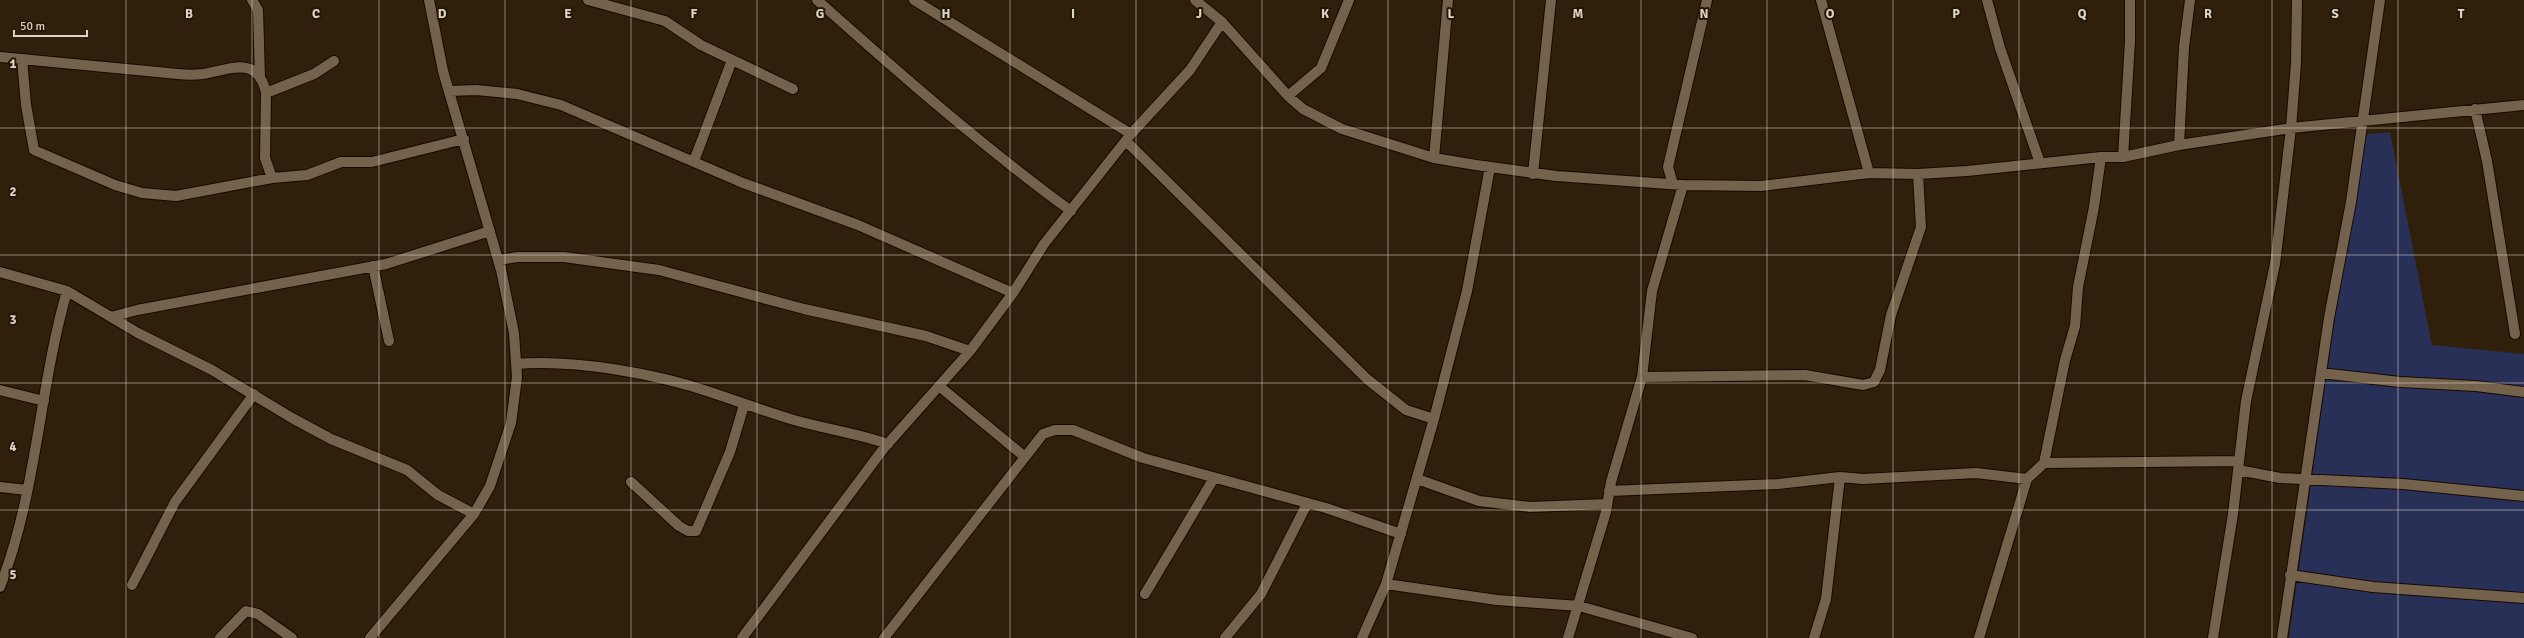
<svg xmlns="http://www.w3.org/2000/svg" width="2524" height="638" viewBox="0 0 2524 638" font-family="Signika,sans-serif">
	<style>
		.green { fill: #283058 }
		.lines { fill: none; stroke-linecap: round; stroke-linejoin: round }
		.minor-casing { stroke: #170900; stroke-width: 12 }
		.minor { stroke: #74624c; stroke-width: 10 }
		.grid { fill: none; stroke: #ded3c7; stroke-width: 1; stroke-opacity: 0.55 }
		.grid-label { font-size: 13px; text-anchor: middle; font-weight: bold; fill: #ded3c7; stroke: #261703; stroke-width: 4; stroke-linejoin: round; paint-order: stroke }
	</style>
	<rect width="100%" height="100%" fill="#30200b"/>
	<path class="green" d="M 2390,132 L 2432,345 L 2524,354 L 2524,638 L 2289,638 L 2361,135 Z"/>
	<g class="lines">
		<defs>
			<path id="minor" d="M 252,0 L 258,10 L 260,78
				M 588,0 L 665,21 L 701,45 L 793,89
				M 817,0 C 899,73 982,146 1071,211
				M 914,0 L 1131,134
				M 1195,0 L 1222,22 L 1288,96 L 1303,109 L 1342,129 L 1434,158 L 1476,165 L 1556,176 L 1683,185 L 1761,186 L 1869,173 L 1918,174 L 1967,171 L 2101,157 L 2123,157 L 2179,145 L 2291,128 L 2524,105
				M 1821,0 L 1869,173
				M 1987,0 L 2000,48 L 2040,163
				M 0,57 L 178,74 C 186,75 194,75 203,74 C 228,70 258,54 266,93 L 265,158 L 272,178
				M 22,59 L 26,105 L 34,150 L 115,185 L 142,193 L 176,196 L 272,178 L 307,175 L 341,162 L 372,162 L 464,139
				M 450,91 L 476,90 L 517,94 L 561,105 L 743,183 L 858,225 L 1013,293
				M 266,93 L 314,74 L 334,61
				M 1288,96 L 1321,68 L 1349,0
				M 2475,109 L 2487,161 L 2515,334
				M 1126,141 L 1367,379 L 1406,410 L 1434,419
				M 2179,145 L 2184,47 L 2190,0
				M 2123,157 L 2130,41 L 2130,0
				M 1434,158 L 1448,0
				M 694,161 L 732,60
				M 1533,174 L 1551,0
				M 1673,184 L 1668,167 L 1707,0
				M 498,260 L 518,257 L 564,257 L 659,270 L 804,309 L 926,336 L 970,351
				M 373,266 L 389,341
				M 0,272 L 67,291 L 138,333 L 212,370 L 292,418 L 331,439 L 407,470 L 438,495 L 474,514
				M 111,317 L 137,310 L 386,264 L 490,231
				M 516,364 C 575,359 658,374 713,393 C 740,402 767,412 794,420 C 825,429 857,433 888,444
				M 2321,373 L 2400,382 L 2476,386 L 2524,392
				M 1642,377 L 1805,375 L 1863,385 L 1874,382 L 1880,370 L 1891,315 L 1921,227 L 1918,174
				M 939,386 L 1025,457
				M 0,390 L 44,401
				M 2044,463 L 2239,461
				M 2238,470 L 2280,478 L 2403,484 L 2524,496
				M 1417,479 L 1479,501 L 1530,507 L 1607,504
				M 631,482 L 679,526 L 688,531 L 696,531 L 730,452 L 744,405
				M 0,487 L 27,490
				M 1609,491 L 1778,484 L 1840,477 L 1863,479 L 1976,473 L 2027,479
				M 154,543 L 132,585 L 175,502 L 254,394
				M 2290,575 L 2373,587 L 2524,598
				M 1386,584 L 1497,600 L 1579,606 L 1692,638
				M 0,587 C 37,493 39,388 67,291
				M 1145,594 L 1214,478
				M 220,638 L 246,611 L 258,614 L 292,638
				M 370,638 L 474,514 L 490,486 L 511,423 L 517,377 L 514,333 L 501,270 L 443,71 L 429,0
				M 742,638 L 884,448 L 970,351 L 1013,293 L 1044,244 L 1131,134 L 1190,70 L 1222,22
				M 884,638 L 1043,434 L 1055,430 L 1073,430 L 1143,458 L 1326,508 L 1401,534
				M 1225,638 L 1261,594 L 1307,504
				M 1362,638 L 1386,584 L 1434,419 L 1467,291 L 1490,167
				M 1568,638 L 1606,512 L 1611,482 L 1642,377 L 1652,291 L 1683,185
				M 1814,638 L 1826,599 L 1840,477
				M 1979,638 L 2027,479 L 2044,463 L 2065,360 L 2075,326 L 2078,287 L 2094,207 L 2101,157
				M 2213,638 L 2233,514 L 2246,401 L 2275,264 L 2291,128 L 2296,63 L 2297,0
				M 2282,638 L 2329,318 L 2351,202 L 2380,0"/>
		</defs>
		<use href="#minor" class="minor-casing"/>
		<use href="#minor" class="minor"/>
	</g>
	<path class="grid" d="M 126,0 L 126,638M 252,0 L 252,638M 379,0 L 379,638M 505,0 L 505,638M 631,0 L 631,638M 757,0 L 757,638M 883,0 L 883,638M 1010,0 L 1010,638M 1136,0 L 1136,638M 1262,0 L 1262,638M 1388,0 L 1388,638M 1514,0 L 1514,638M 1641,0 L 1641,638M 1767,0 L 1767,638M 1893,0 L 1893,638M 2019,0 L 2019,638M 2145,0 L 2145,638M 2272,0 L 2272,638M 2398,0 L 2398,638M 0,128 L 2524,128M 0,255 L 2524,255M 0,383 L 2524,383M 0,510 L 2524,510"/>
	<g class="grid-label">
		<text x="189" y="18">B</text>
		<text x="316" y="18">C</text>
		<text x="442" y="18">D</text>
		<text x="568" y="18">E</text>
		<text x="694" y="18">F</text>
		<text x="820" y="18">G</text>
		<text x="946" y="18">H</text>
		<text x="1073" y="18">I</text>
		<text x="1199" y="18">J</text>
		<text x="1325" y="18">K</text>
		<text x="1451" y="18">L</text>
		<text x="1578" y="18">M</text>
		<text x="1704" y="18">N</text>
		<text x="1830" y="18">O</text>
		<text x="1956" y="18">P</text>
		<text x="2082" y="18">Q</text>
		<text x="2208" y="18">R</text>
		<text x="2335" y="18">S</text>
		<text x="2461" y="18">T</text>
		<text x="13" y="68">1</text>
		<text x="13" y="196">2</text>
		<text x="13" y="324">3</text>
		<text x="13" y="451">4</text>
		<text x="13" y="579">5</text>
	</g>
	<path d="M14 30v6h73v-6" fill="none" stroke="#ded3c7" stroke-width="2"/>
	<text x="20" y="30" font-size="12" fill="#ded3c7" stroke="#261703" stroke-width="3" paint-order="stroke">50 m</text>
</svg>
